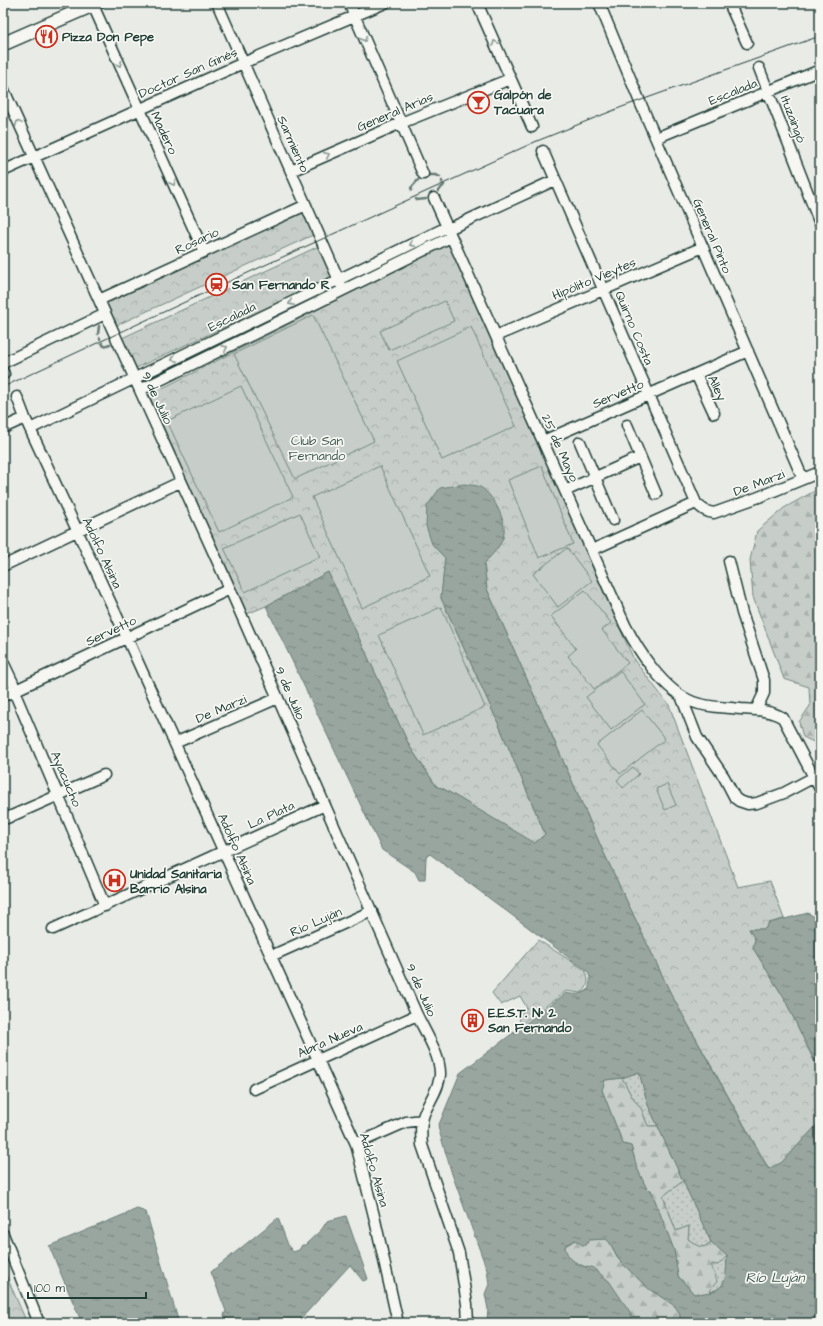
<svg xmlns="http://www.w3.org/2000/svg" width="823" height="1326" viewBox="0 0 823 1326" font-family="'Architects Daughter',sans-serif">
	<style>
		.grass { fill: url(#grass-dots); stroke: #73867e }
		.forest { fill: url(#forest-firs); stroke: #73867e }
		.park { fill: url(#park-crowns); stroke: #73867e }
		.pitch { fill: #c7cec9; stroke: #73867e }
		.water { fill: url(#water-ripples); stroke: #687c75; fill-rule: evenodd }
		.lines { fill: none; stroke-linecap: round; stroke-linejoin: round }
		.stream { stroke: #687c75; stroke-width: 2.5 }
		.minor-casing { stroke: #1f3d34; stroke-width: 13 }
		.major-casing { stroke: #1f3d34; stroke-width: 16 }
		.minor { stroke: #f6f6f2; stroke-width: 10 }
		.major { stroke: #f6f6f2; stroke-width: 13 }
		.tram { stroke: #1f3d34; stroke-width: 1 }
		.oneway { stroke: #8a9a93 }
		.labels { text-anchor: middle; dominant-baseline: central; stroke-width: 3.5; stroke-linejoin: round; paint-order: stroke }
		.poi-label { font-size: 13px; font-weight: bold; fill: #1f3d34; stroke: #f6f6f2; text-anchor: start }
		.street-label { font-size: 13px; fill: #1f3d34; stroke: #f6f6f2 }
		.park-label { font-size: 13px; fill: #415a52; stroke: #f6f6f2 }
		.water-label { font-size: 14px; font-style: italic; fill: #445c54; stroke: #f6f6f2 }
	</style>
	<defs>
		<pattern id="grass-dots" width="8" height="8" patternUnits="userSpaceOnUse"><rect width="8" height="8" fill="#c7cec9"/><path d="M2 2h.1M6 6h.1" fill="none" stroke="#aab2ad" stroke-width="1.8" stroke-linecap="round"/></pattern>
		<pattern id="forest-firs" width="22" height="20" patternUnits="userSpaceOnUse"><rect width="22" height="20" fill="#c7cec9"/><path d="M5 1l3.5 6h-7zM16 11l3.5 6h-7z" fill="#aab2ad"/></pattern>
		<pattern id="park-crowns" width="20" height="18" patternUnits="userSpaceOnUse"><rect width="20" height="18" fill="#c7cec9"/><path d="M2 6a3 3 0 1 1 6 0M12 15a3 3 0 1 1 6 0" fill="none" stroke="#aab2ad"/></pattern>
		<pattern id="water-ripples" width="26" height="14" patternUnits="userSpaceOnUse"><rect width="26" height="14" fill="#99a6a0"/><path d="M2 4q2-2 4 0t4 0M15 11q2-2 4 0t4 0" fill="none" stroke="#7c8883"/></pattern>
	</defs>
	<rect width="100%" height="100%" fill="#e9ebe7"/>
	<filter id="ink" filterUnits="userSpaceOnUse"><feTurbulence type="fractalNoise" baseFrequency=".025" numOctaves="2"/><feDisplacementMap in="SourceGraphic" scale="8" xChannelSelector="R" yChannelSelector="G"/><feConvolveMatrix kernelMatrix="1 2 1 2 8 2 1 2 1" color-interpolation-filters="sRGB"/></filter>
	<g filter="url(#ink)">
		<path class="grass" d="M 639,1072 L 648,1105 L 658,1126 L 648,1126 L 645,1119 L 642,1110 L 631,1095 L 622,1078 Z
			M 683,1181 L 711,1242 L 704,1247 L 698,1246 L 688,1239 L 689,1226 L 676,1231 L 663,1196 Z
			M 727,1256 C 726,1275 730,1285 709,1293 L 716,1276 L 711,1267 L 712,1264 L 718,1265 Z"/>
		<path class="forest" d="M 820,488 L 820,745 L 803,737 L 799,722 L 810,706 L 809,687 L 784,679 L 753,597 L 750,560 L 757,531 L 784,508 Z
			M 622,1078 L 631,1095 L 642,1110 L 645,1119 L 648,1126 L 658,1126 L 683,1181 L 663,1196 L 676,1231 L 689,1226 L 688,1239 L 698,1246 L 704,1247 L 711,1242 L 727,1256 L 718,1265 L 712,1264 C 711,1270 716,1276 717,1282 L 712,1287 L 709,1293 L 694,1294 L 678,1276 L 674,1250 L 651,1190 L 647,1190 L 637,1168 L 631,1146 L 623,1144 L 602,1090 L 605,1080 Z
			M 606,1239 L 610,1243 L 619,1260 L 628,1269 L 649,1289 L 675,1306 L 680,1314 L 680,1323 L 633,1323 L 630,1312 L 588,1268 L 573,1261 L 565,1252 L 565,1246 L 575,1240 Z"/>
		<path class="park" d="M 303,210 L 315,234 L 117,325 L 106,302 Z
			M 449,243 L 634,660 L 669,705 L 738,887 L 770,881 L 783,916 L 784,919 L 769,923 L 765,929 L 749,929 L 755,939 L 753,948 L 784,998 L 820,1073 L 820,1122 L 781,1163 L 769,1169 L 671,994 L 603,851 L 487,589 L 484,564 L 501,543 L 432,544 L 445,558 L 441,598 L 499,725 L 545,834 L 535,844 L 442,788 L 437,787 L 410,747 L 328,572 L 266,606 L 247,614 L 149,395 Z
			M 319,246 L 333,277 L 136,368 L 122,338 Z
			M 538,940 L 585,970 C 589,979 590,987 581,993 L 566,991 L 520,1025 L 519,1014 L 527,1008 L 520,996 L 501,1005 L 492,993 Z
			M 3,1268 L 27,1323 L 3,1323 Z"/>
		<path class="pitch" d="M 445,301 L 454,321 L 389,350 L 380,331 Z
			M 313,315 L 374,441 L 295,479 L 234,354 Z
			M 471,327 L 516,426 L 442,460 L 397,361 Z
			M 241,386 L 293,497 L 219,532 L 167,421 Z
			M 380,466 L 430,576 L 362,608 L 312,497 Z
			M 542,466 L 573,544 L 539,558 L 508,480 Z
			M 300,513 L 320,557 L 245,592 L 224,548 Z
			M 567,548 L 592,581 L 558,607 L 533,574 Z
			M 585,590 L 611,623 L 602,630 L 628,663 L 594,689 L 568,656 L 576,649 L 551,616 Z
			M 441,607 L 485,707 L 423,735 L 379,635 Z
			M 620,671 L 645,704 L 611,730 L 586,697 Z
			M 642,710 L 665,739 L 620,774 L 597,745 Z
			M 633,767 L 639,774 L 623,788 L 617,780 Z
			M 667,784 L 676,805 L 665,810 L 656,789 Z"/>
		<path class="water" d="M 464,484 C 469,485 476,485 480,487 C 492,493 506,519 504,533 C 503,545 491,555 484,564 L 487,589 L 603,851 L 671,994 L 768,1169 L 781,1163 L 820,1122 L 820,1323 L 680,1323 L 680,1314 L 675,1306 L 649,1289 L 628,1269 L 619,1260 L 610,1243 L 606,1239 L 589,1240 L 586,1245 L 582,1245 L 575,1240 L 565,1246 C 565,1257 581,1270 592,1267 L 609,1281 L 630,1312 L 633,1323 L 490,1323 L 487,1320 L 488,1309 L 485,1294 L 489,1284 L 487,1270 L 452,1174 L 438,1127 L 460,1073 L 566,993 C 575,995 580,995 588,990 C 593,976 589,970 576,963 L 430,854 L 426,857 L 425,880 L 419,880 L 415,872 L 382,850 L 266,606 L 328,572 L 410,747 L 437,787 L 442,788 L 535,843 L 545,834 L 499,725 L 441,598 L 445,558 L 432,544 L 426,526 L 427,506 L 440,488 ZM 639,1072 L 648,1105 L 711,1242 L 727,1256 C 726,1286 725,1292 694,1294 L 678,1276 L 674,1250 L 651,1190 L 647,1189 L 637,1168 L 631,1146 L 623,1144 L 602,1090 L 605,1080 L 622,1078 Z
			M 808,913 L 818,919 L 820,919 L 820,1073 L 784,998 L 753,948 L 755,939 L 749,929 L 765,929 L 769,923 Z
			M 137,1209 L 146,1212 L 179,1323 L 82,1323 L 49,1246 Z
			M 346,1216 L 368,1279 L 363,1281 L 350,1265 L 297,1323 L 227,1323 L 224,1315 L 226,1311 L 211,1272 L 278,1218 L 288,1245 L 293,1252 L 299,1250 L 302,1245 L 305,1245 L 322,1229 L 327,1221 Z"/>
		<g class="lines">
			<path class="stream" d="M 429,175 L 435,175 L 440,177
				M 442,181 L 442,182
				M 412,190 L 411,188 L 418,180
				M 438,191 L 444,185
				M 416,199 L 417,200 L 426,199
				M 98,334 L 99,326
				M 100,338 L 100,339
				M 102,343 L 104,346 L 110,344"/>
			<defs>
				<path id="minor" d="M 92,3 L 204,252
					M 217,3 L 341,285
					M 349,3 L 423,174
					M 477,3 L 532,127
					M 599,3 L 640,102 L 803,479
					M 729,3 L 747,43
					M 759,68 L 820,224
					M 3,88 L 230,589 L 417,1015 C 425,1032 441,1056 440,1075 C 439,1089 429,1101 424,1114 C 420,1124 421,1135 422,1145 L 459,1253 L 467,1304 L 468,1323
					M 656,138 L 820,70
					M 543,151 L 696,503 C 702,509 706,512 714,513 L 759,497 L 820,472
					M 3,171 L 243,63 L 385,3
					M 291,171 L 401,123 L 510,79
					M 434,198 L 625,625 C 639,652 664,691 693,702 C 708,708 726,707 741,709 C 755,710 771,710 783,718 L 820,789
					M 99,300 L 306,205
					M 496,336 L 703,247
					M 3,363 L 105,314
					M 3,372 L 4,374
					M 696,374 L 714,413
					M 140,390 L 451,237
					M 17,397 L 25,418 L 127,638 L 356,1144 L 375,1220 L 398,1323
					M 627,425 L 656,494
					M 3,428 L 25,418
					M 30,429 L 447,227 L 453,227 L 555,180
					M 543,441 L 748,351
					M 580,442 L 613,520
					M 565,491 L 640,457
					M 592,550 L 696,503
					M 729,561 L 742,613 L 764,680 L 764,693 L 756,710
					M 3,566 L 180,482
					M 3,662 L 13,683 L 16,696 L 105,906
					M 3,696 L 230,589
					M 681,696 L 697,737 L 724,777 L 735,798 L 739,801 L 748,804 L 757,803 L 784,793 L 820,774
					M 175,743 L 278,698
					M 7,818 L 104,775
					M 53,929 L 325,805
					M 271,956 L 372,911
					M 254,1089 L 417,1015
					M 356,1144 L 406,1122 L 422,1120
					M 3,1234 L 39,1323"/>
				<path id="major" d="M 3,44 L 97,3"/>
			</defs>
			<use href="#minor" class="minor-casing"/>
			<use href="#major" class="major-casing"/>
			<use href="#minor" class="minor"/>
			<use href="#major" class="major"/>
			<path class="tram" d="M 3,387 L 217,287 L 537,141 L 622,107 L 820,36"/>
		</g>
		<defs><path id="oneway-chevron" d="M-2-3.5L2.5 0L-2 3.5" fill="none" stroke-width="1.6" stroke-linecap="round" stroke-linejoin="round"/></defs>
		<g class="oneway">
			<use href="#oneway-chevron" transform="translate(364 39) rotate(67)"/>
			<use href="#oneway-chevron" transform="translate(495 43) rotate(-114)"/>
			<use href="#oneway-chevron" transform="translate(119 64) rotate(66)"/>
			<use href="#oneway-chevron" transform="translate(18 123) rotate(-114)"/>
			<use href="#oneway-chevron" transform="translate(327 155) rotate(-24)"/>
			<use href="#oneway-chevron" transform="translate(173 183) rotate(65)"/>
			<use href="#oneway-chevron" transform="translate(412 244) rotate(154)"/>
			<use href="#oneway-chevron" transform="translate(291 303) rotate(154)"/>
			<use href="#oneway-chevron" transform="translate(225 348) rotate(-26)"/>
			<use href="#oneway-chevron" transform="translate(174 359) rotate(155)"/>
		</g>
	</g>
	<defs>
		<symbol id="restaurant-ring" viewBox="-11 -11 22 22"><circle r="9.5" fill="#f6f6f2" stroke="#c8321e" stroke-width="1.5"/><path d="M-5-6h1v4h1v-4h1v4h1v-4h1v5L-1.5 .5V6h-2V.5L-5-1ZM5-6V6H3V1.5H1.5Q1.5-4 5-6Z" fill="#c8321e"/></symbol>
		<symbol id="bar-ring" viewBox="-11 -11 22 22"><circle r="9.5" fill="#f6f6f2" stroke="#c8321e" stroke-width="1.5"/><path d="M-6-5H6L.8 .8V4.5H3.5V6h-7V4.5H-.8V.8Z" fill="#c8321e"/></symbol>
		<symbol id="station-ring" viewBox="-11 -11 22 22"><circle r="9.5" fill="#f6f6f2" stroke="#c8321e" stroke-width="1.5"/><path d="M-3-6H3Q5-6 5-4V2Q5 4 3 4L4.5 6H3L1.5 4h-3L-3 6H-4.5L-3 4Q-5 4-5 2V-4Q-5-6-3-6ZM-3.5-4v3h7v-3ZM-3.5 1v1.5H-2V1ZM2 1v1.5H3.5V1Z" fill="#c8321e"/></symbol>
		<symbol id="hospital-ring" viewBox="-11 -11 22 22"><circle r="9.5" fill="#f6f6f2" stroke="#c8321e" stroke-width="1.5"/><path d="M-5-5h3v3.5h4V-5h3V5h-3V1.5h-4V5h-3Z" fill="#c8321e"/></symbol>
		<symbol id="building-ring" viewBox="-11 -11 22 22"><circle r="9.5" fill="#f6f6f2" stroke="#c8321e" stroke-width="1.5"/><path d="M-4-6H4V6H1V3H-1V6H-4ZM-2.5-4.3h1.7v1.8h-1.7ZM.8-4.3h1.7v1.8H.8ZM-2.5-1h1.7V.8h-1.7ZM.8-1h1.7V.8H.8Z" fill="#c8321e"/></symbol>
	</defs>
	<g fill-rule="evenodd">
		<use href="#restaurant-ring" x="34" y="24" width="25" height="25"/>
		<use href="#bar-ring" x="466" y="90" width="25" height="25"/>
		<use href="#station-ring" x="204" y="272" width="25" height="25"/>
		<use href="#hospital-ring" x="102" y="868" width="25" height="25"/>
		<use href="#building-ring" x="460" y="1008" width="25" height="25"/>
	</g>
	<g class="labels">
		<g class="poi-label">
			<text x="62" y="37">Pizza Don Pepe</text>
			<text x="494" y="95">Galpón de<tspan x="494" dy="15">Tacuara</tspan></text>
			<text x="232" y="285">San Fernando R</text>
			<text x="130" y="874">Unidad Sanitaria<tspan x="130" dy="15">Barrio Alsina</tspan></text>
			<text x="488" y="1013">E.E.S.T. N° 2<tspan x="488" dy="15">San Fernando</tspan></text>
		</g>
		<g class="street-label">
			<text transform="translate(188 73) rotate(-24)">Doctor San Ginés</text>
			<text transform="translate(733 92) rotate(-22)">Escalada</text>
			<text transform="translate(395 112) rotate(-23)">General Arias</text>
			<text transform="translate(793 119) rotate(69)">Ituzaingó</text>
			<text transform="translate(164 133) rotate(65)">Madero</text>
			<text transform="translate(293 144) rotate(66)">Sarmiento</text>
			<text transform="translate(712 236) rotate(67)">General Pinto</text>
			<text transform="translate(197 241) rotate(-25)">Rosario</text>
			<text transform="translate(594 279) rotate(-23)">Hipólito Vieytes</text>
			<text transform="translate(232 317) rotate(-26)">Escalada</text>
			<text transform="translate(634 328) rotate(67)">Quirno Costa</text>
			<text transform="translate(717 388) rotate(65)">Alley</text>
			<text transform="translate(618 394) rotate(-23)">Servetto</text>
			<text transform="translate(157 398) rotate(65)">9 de Julio</text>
			<text transform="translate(560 448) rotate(66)">25 de Mayo</text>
			<text transform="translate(759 483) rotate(-21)">De Marzi</text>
			<text transform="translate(102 553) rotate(65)">Adolfo Alsina</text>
			<text transform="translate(111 631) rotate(-25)">Servetto</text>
			<text transform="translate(290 693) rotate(66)">9 de Julio</text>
			<text transform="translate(221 709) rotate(-23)">De Marzi</text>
			<text transform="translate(66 779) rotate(67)">Ayacucho</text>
			<text transform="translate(271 815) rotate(-25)">La Plata</text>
			<text transform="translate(237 849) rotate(66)">Adolfo Alsina</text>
			<text transform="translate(316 922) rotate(-24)">Río Luján</text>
			<text transform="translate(421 990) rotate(66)">9 de Julio</text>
			<text transform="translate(330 1040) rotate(-24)">Abra Nueva</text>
			<text transform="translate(374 1170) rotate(74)">Adolfo Alsina</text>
		</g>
		<g class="park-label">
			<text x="317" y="441">Club San<tspan x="317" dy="15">Fernando</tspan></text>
		</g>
		<g class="water-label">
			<text x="775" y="1278">Río Luján</text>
		</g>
	</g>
	<rect width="823" height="1326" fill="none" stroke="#f6f6f2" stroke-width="16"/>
	<rect x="8" y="8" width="807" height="1310" fill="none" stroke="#1f3d34" stroke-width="1.5" filter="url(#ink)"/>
	<path d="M28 1292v6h118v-6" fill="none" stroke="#1f3d34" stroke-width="2"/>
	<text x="34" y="1292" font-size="12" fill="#1f3d34" stroke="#f6f6f2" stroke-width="3" paint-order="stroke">100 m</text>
</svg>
